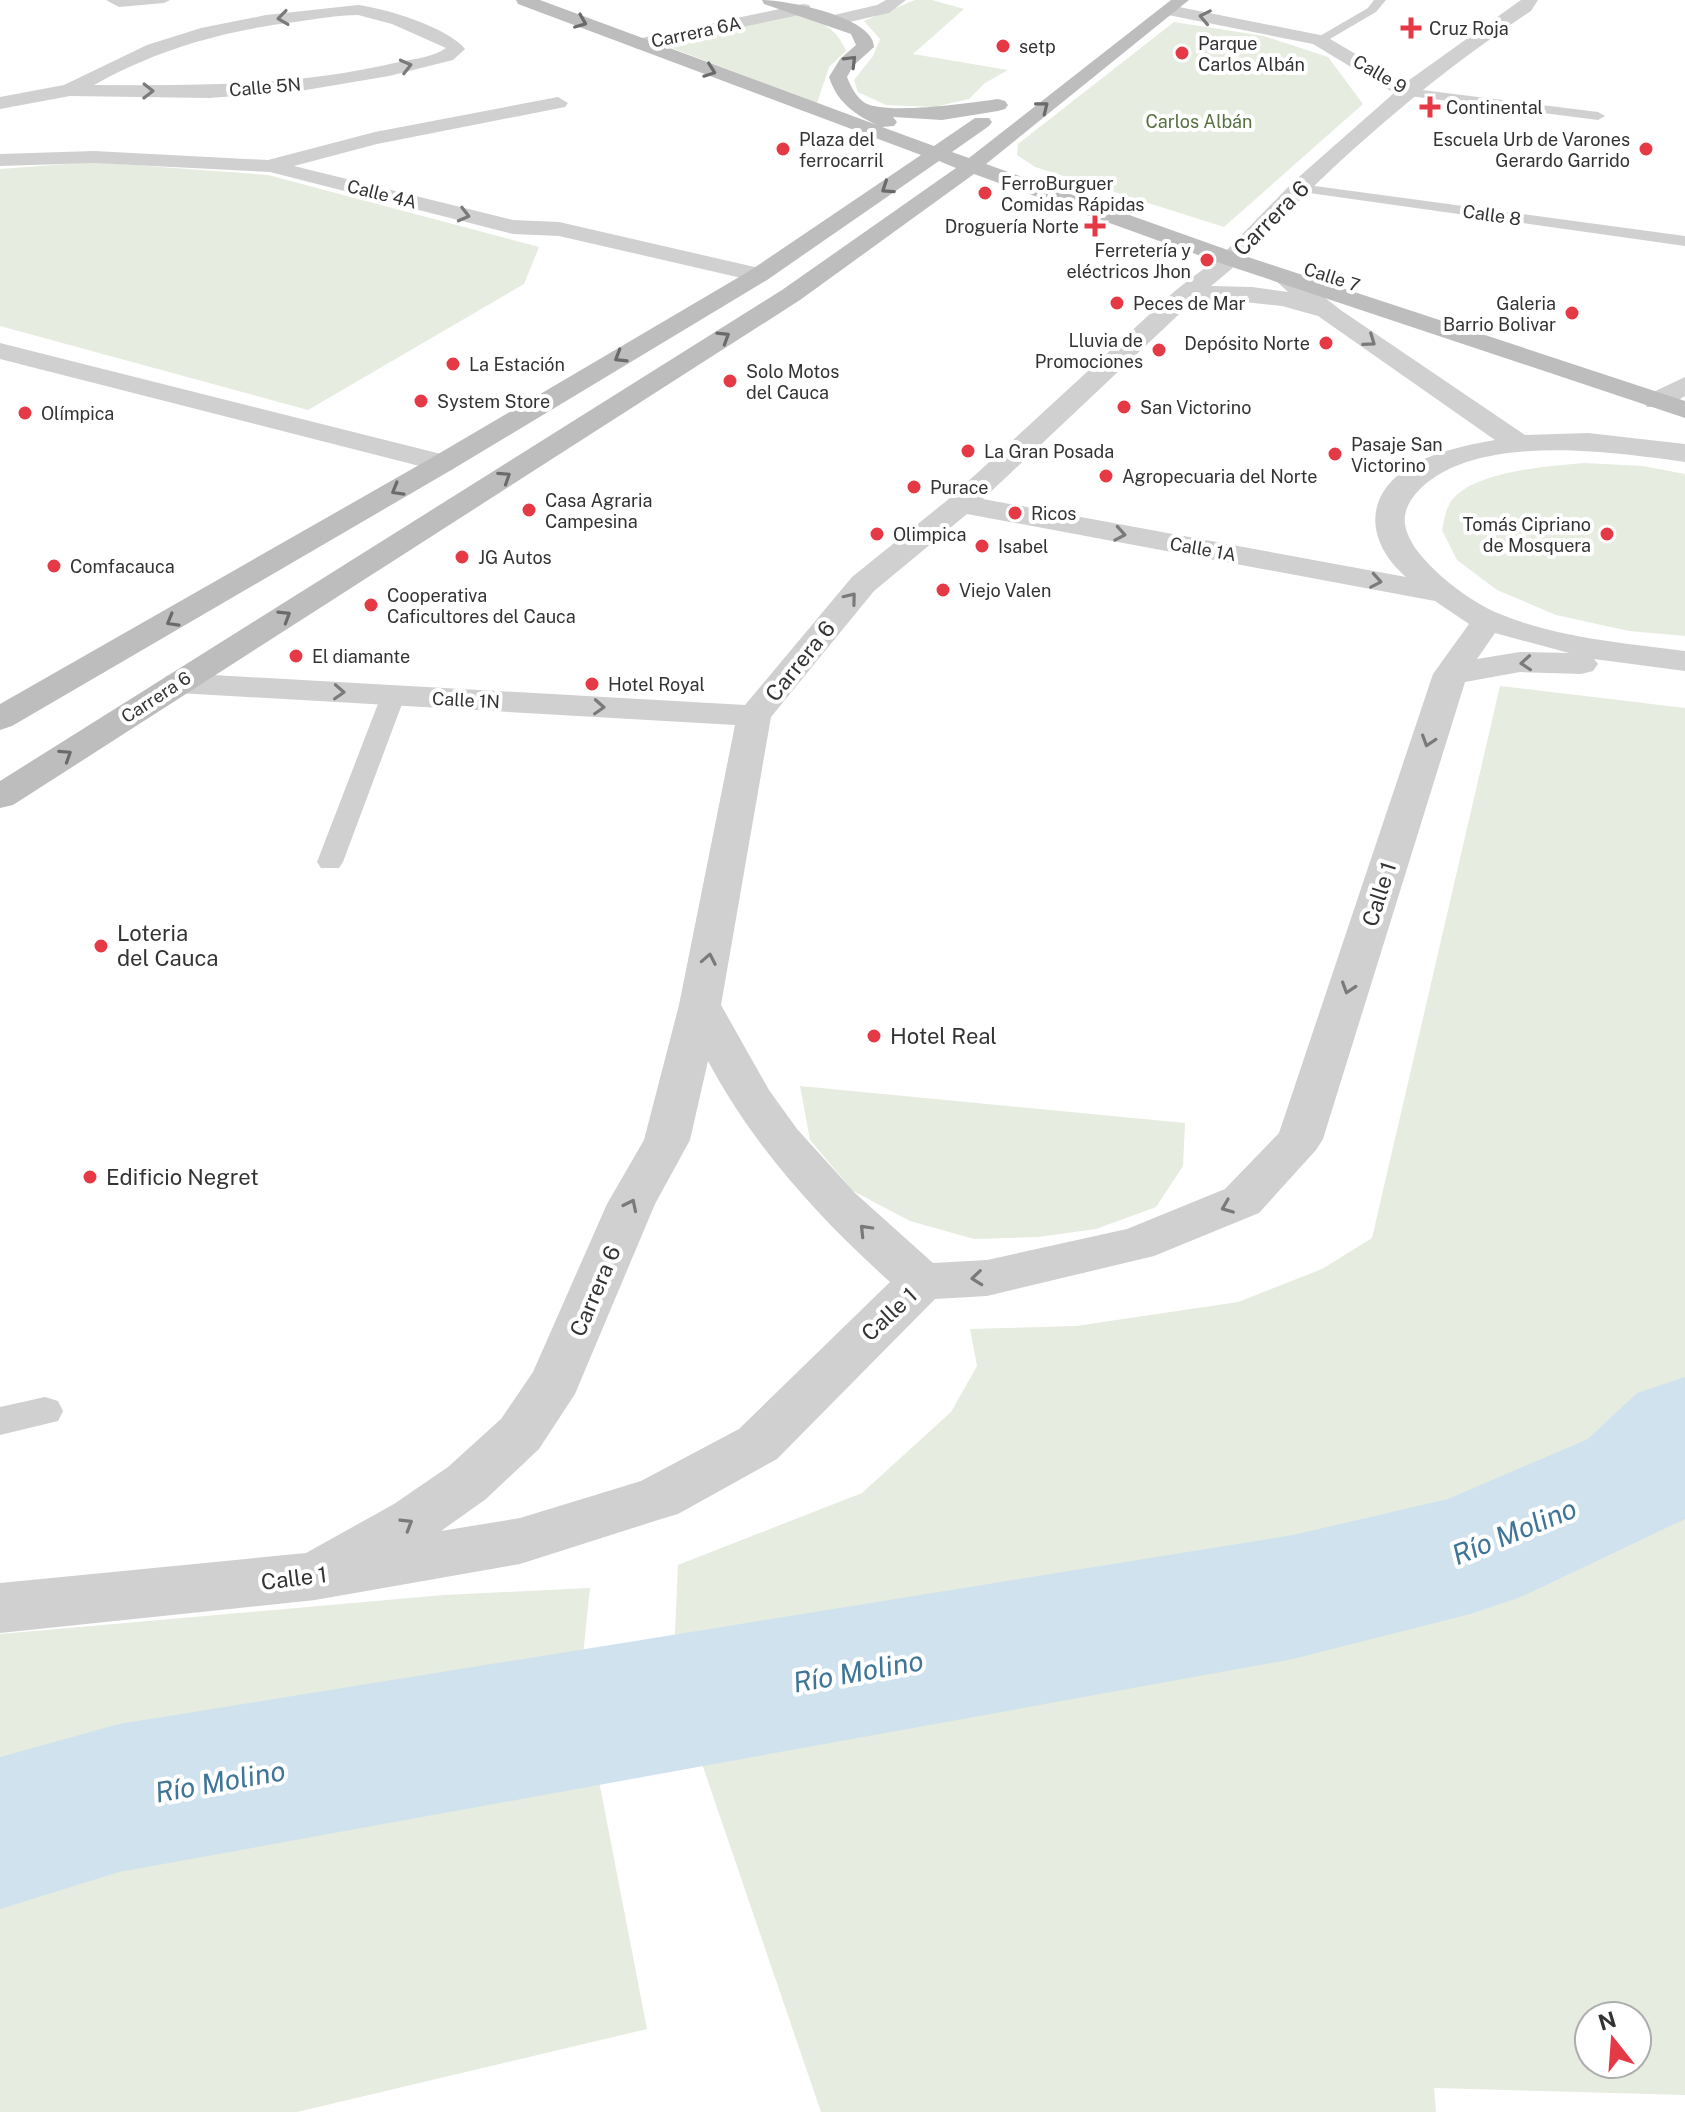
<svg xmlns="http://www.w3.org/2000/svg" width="1685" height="2112" viewBox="0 0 1685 2112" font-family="'Public Sans',sans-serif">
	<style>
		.green { fill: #e6ecdf; fill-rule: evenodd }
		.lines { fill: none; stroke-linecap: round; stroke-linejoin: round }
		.river { fill: #cfe2ee; fill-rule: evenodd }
		.lane { fill: #d0d0d0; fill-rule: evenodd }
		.street { fill: #d0d0d0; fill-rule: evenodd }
		.secondary { fill: #bdbdbd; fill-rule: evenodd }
		.oneway { stroke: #7a7a7a }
		.oneway2 { stroke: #6a6a6a }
		.poi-dot { fill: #e63946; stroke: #fff; stroke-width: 3 }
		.labels { text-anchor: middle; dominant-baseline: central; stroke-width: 8; stroke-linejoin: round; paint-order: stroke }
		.far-poi-label { font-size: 18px; fill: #333; stroke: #fff; text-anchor: start }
		.far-street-label { font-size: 18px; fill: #333; stroke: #fff }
		.far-park-label { font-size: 18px; fill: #56703f; stroke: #fff }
		.street-label { font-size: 22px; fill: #333; stroke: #fff }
		.poi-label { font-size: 22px; fill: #333; stroke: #fff; text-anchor: start }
		.near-water-label { font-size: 28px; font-style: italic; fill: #3f7597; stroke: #fff }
	</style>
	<rect width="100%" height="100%" fill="#fff"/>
	<path class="green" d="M 915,0 L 932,0 L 964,9 L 913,54 L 1008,70 L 985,83 L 969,99 L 934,107 L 886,105 L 858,92 L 854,80 L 873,56 L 880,39 L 864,21 Z
		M 800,13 C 822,22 837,29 846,51 L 829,67 L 817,103 L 664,45 Z
		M 1174,22 L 1264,36 L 1328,57 L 1363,104 L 1224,227 L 1035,167 L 1017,155 L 1018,144 Z
		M 93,162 L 268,175 L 539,247 L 524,284 L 308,410 L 0,326 L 0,169 Z
		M 1584,463 L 1643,466 L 1685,474 L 1685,636 L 1629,631 L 1556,615 L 1497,590 L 1457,560 L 1442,530 C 1444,522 1445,512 1449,505 C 1466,471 1551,466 1584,463 Z
		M 1500,686 L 1685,708 L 1685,2095 L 1434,2088 L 1436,2112 L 821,2112 L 673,1679 L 678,1565 L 862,1493 L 951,1412 L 977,1366 L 970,1329 L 1076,1326 L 1238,1302 L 1322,1269 L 1372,1238 ZM 1589,2016 L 1637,2016 L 1637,2064 L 1589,2064 Z
		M 800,1086 L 1185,1123 L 1183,1166 L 1156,1207 L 1096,1229 L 1038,1237 L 974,1239 L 910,1221 L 853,1191 L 810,1140 Z
		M 590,1588 L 580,1683 L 647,2029 L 297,2112 L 0,2112 L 0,1634 L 444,1595 Z"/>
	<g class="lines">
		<path class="river" d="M 1685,1377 L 1685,1519 L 1521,1597 L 1470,1614 L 1293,1659 L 119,1872 L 0,1909 L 0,1757 L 119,1724 L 1293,1535 L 1448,1499 L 1588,1439 L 1637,1393 Z"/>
		<path class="lane" d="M 106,0 L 170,0 L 164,3 L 119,7 Z
			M 1374,0 L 1386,0 L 1376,12 L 1323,43 L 1313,40 L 1368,8 Z
			M 1406,88 L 1598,112 L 1605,116 L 1598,120 L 1401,95 L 1399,92 Z
			M 1300,184 L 1685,236 L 1685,246 L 1295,191 L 1295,185 Z
			M 393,689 L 401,691 L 405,696 L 343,862 L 339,868 L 321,868 L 317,862 L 381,696 L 385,691 Z
			M 45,1397 L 58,1401 L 63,1411 L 58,1421 L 0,1435 L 0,1407 Z"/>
		<path class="street" d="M 886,0 L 906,0 L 889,13 L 836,25 L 827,20 L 830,16 L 877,5 Z
			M 1521,0 L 1538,0 L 1531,11 C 1450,65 1378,124 1308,192 C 1275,224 1247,258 1211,286 L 1252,287 L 1288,292 L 1273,278 L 1277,273 L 1293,273 L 1342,311 L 1525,435 L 1588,433 L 1685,444 L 1685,462 C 1612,452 1478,432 1420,489 C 1406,503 1400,519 1409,537 C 1421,565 1471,603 1500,614 C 1558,638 1624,643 1685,651 L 1685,671 L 1594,659 L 1598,664 L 1593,671 L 1581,674 L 1520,672 L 1465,682 L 1323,1139 L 1316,1150 L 1259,1213 L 1154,1256 L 987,1296 L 935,1299 L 777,1459 L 678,1514 L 658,1520 L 520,1564 L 315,1600 L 0,1633 L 0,1583 L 306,1553 L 394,1504 L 448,1467 L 501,1419 L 533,1372 L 607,1204 L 644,1140 L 679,1005 L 735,725 L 178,693 L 166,690 L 161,683 L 166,676 L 178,673 L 745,705 L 852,577 L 950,498 L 1176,290 L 1223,254 L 1292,183 L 1394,93 L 1313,44 L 1163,14 L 1161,10 L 1163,6 L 1169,5 L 1325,36 L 1405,83 ZM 1235,301 L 1282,306 L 1318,316 L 1495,440 C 1467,445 1437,451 1412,465 C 1362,495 1366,542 1406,577 L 983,499 L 1192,302 ZM 967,514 L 1435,601 L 1469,624 L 1433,674 L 1279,1133 L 1225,1189 L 1127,1229 L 987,1260 L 933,1263 L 855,1193 L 797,1129 L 769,1090 L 721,1005 L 771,717 L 874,591 ZM 1495,633 L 1569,653 L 1520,652 L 1477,659 ZM 708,1061 C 754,1147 818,1217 890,1282 L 739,1429 L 641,1481 L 520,1518 L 441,1531 L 486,1499 L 539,1449 L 575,1394 L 655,1204 L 690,1140 Z
			M 803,4 L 809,5 L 811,9 L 809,13 L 637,49 L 628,44 L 637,39 Z
			M 358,5 C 385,8 449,28 465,49 L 453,60 L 389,76 L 300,91 L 209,98 L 70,96 L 0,109 L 0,97 L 64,85 L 147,45 L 201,28 L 266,15 ZM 358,15 L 392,24 L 446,48 C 434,57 414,59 399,62 C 299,86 196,86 94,85 C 158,49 223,31 295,22 C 316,19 337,15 358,15 Z
			M 558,97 L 568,103 L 565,107 L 377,144 L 294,166 L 513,220 L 559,222 L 759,268 L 767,270 L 771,275 L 767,280 L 759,282 L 559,236 L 513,234 L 270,172 L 94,163 L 0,166 L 0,154 L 94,151 L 268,160 L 375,132 Z
			M 0,343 L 453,457 L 457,463 L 453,469 L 443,472 L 0,359 Z
			M 1685,377 L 1685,396 L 1667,407 L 1647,407 L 1643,401 L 1647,395 Z"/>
		<path class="secondary" d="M 516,0 L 540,0 L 877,125 C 854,114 837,102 829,77 L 840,59 L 856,45 L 851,34 L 764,4 L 762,0 C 787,0 874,17 874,47 L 853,66 L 847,77 C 851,87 856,97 865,103 C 887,115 971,103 998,99 L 1005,101 L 1008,105 L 1005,109 L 998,111 L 942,120 L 893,117 L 897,122 L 894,126 L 882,127 L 934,146 L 975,118 L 989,118 L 992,122 L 989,126 L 952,152 L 969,158 L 1171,0 L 1189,0 L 986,164 L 1239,254 L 1685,401 L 1685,418 L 1223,264 L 974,174 L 800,300 L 13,805 L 0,808 L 0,781 L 782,290 L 956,168 L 939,161 L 767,280 L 453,469 L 12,726 L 0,730 L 0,704 L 433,457 L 751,270 L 921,155 L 518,4 Z"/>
	</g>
	<defs><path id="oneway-chevron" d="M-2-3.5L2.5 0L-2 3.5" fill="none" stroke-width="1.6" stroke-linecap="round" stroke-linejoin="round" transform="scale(2)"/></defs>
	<g class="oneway">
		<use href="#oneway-chevron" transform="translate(1205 17) rotate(-169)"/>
		<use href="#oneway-chevron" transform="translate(283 18) rotate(172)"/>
		<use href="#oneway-chevron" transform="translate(406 66) rotate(-14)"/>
		<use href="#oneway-chevron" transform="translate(148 91) rotate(1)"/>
		<use href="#oneway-chevron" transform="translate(464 215) rotate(14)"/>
		<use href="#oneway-chevron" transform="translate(1370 341) rotate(35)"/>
		<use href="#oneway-chevron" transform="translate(1120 534) rotate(10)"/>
		<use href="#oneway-chevron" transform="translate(1376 581) rotate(10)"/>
		<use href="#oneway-chevron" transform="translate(851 598) rotate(-51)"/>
		<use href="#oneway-chevron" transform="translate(1526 663) rotate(176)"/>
		<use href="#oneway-chevron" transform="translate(339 692) rotate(3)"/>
		<use href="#oneway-chevron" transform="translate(599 707) rotate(3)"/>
		<use href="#oneway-chevron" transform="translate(1428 741) rotate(108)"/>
		<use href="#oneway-chevron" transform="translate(709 959) rotate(-79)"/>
		<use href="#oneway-chevron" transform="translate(1348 988) rotate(108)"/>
		<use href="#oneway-chevron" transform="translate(631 1205) rotate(-64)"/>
		<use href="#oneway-chevron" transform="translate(1227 1207) rotate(158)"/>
		<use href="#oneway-chevron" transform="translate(865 1230) rotate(-134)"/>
		<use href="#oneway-chevron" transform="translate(977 1278) rotate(174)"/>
		<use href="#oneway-chevron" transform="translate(407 1524) rotate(-31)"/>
	</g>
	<g class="oneway2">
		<use href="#oneway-chevron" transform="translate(581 22) rotate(22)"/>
		<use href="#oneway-chevron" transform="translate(851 61) rotate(-45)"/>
		<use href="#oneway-chevron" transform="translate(710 71) rotate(20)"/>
		<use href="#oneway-chevron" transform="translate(1043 107) rotate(-38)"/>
		<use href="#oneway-chevron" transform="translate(887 188) rotate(146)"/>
		<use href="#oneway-chevron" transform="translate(724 337) rotate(-32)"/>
		<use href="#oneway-chevron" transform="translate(620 357) rotate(149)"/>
		<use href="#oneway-chevron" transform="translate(505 477) rotate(-33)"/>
		<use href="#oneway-chevron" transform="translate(397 490) rotate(150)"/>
		<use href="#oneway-chevron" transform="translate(285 616) rotate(-32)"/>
		<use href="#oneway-chevron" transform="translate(172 621) rotate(150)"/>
		<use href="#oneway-chevron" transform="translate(66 755) rotate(-33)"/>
	</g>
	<g class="poi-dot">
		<path d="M1407 16h8v8h8v8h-8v8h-8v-8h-8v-8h8z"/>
		<circle cx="1003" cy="46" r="8"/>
		<circle cx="1182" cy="53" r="8"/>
		<path d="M1426 95h8v8h8v8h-8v8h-8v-8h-8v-8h8z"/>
		<circle cx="783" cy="149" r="8"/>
		<circle cx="1646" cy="149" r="8"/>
		<circle cx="985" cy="193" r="8"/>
		<path d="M1091 214h8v8h8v8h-8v8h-8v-8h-8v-8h8z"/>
		<circle cx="1207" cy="260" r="8"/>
		<circle cx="1117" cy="303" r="8"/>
		<circle cx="1572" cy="313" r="8"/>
		<circle cx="1326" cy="343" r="8"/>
		<circle cx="1159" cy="350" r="8"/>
		<circle cx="453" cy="364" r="8"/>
		<circle cx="730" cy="381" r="8"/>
		<circle cx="421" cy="401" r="8"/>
		<circle cx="1124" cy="407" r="8"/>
		<circle cx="25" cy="413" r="8"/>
		<circle cx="968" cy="451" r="8"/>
		<circle cx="1335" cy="454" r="8"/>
		<circle cx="1106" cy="476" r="8"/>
		<circle cx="914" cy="487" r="8"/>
		<circle cx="529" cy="510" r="8"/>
		<circle cx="1015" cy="513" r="8"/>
		<circle cx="877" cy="534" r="8"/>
		<circle cx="1607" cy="534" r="8"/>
		<circle cx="982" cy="546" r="8"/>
		<circle cx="462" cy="557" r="8"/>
		<circle cx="54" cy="566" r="8"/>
		<circle cx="943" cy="590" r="8"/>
		<circle cx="371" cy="605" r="8"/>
		<circle cx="296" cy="656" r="8"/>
		<circle cx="592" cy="684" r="8"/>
		<circle cx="101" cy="946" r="8"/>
		<circle cx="874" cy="1036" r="8"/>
		<circle cx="90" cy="1177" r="8"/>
	</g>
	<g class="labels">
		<g class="far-poi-label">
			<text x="1429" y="28">Cruz Roja</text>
			<text x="1198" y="43">Parque<tspan x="1198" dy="21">Carlos Albán</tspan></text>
			<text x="1019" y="46">setp</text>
			<text x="1446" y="107">Continental</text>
			<text x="799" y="139">Plaza del<tspan x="799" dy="21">ferrocarril</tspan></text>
			<text x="1630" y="139" text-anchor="end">Escuela Urb de Varones<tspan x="1630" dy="21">Gerardo Garrido</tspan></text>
			<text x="1001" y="183">FerroBurguer<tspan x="1001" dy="21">Comidas Rápidas</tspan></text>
			<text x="1079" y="226" text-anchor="end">Droguería Norte</text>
			<text x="1191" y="250" text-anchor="end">Ferretería y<tspan x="1191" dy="21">eléctricos Jhon</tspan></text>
			<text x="1133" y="303">Peces de Mar</text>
			<text x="1556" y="303" text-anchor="end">Galeria<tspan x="1556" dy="21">Barrio Bolivar</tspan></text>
			<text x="1143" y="340" text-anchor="end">Lluvia de<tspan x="1143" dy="21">Promociones</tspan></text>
			<text x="1310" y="343" text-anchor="end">Depósito Norte</text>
			<text x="469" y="364">La Estación</text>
			<text x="746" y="371">Solo Motos<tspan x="746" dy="21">del Cauca</tspan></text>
			<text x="437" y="401">System Store</text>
			<text x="1140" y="407">San Victorino</text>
			<text x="41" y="413">Olímpica</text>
			<text x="1351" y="444">Pasaje San<tspan x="1351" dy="21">Victorino</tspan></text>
			<text x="984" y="451">La Gran Posada</text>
			<text x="1122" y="476">Agropecuaria del Norte</text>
			<text x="930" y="487">Purace</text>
			<text x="545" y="500">Casa Agraria<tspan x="545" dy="21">Campesina</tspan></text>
			<text x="1031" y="513">Ricos</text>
			<text x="1591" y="524" text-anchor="end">Tomás Cipriano<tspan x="1591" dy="21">de Mosquera</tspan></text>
			<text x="893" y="534">Olimpica</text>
			<text x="998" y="546">Isabel</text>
			<text x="478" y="557">JG Autos</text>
			<text x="70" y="566">Comfacauca</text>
			<text x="959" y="590">Viejo Valen</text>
			<text x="387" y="595">Cooperativa<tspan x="387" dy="21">Caficultores del Cauca</tspan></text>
			<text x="312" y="656">El diamante</text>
			<text x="608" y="684">Hotel Royal</text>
		</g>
		<g class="far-street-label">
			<text transform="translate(696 32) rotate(-12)">Carrera 6A</text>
			<text transform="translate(1380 74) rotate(30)">Calle 9</text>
			<text transform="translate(265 87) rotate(-5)">Calle 5N</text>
			<text transform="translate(382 194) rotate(14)">Calle 4A</text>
			<text transform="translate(1492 215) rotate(8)">Calle 8</text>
			<text transform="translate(1332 277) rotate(18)">Calle 7</text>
			<text transform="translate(1203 549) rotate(10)">Calle 1A</text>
			<text transform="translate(156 697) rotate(-33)">Carrera 6</text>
			<text transform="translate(466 700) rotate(3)">Calle 1N</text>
		</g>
		<g class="far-park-label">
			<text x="1199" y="121">Carlos Albán</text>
		</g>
		<g class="street-label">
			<text transform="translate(1271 218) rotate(-45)">Carrera 6</text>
			<text transform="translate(800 661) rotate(-51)">Carrera 6</text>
			<text transform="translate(1379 894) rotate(-72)">Calle 1</text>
			<text transform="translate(595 1291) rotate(-67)">Carrera 6</text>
			<text transform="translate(889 1314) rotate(-43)">Calle 1</text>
			<text transform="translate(294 1578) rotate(-7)">Calle 1</text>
		</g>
		<g class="poi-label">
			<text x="117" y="933">Loteria<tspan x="117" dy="25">del Cauca</tspan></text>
			<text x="890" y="1036">Hotel Real</text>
			<text x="106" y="1177">Edificio Negret</text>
		</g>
		<g class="near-water-label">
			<text transform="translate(1514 1531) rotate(-22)">Río Molino</text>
			<text transform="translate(858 1671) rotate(-10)">Río Molino</text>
			<text transform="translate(220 1781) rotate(-10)">Río Molino</text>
		</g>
	</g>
	<g transform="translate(1613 2040) rotate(343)"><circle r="38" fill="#ffffff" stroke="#adadad" stroke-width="2"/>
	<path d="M0-6L14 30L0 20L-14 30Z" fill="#e63946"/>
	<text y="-12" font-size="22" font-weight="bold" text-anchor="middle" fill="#333333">N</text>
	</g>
</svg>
